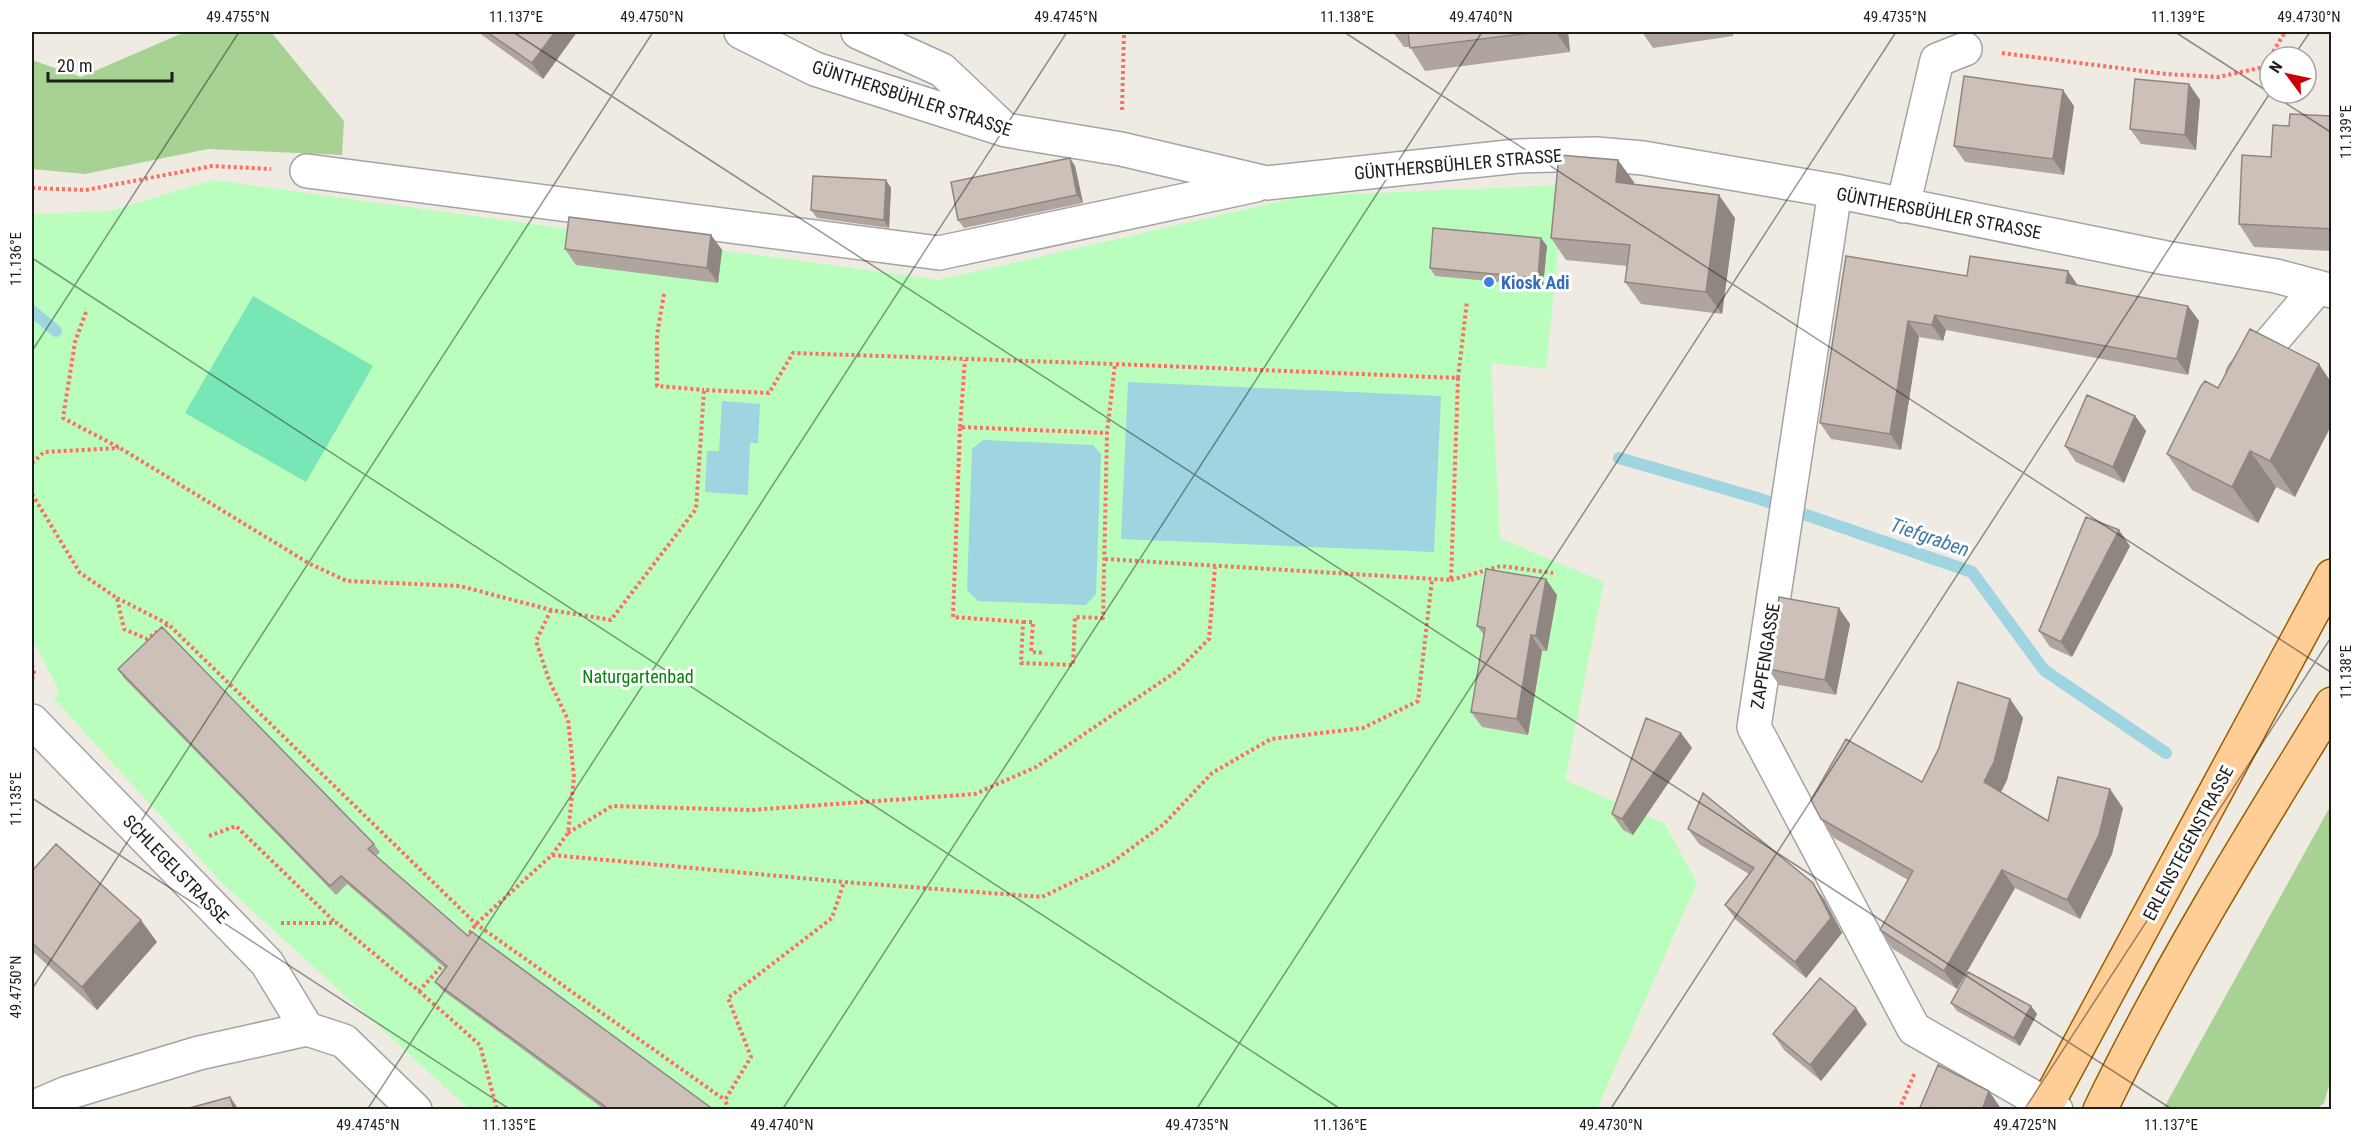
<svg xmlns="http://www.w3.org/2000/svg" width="2363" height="1141" viewBox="0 0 2363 1141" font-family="'Roboto Condensed',sans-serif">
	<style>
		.forest { fill: #a8d293 }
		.park { fill: #bafebd }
		.pitch { fill: #79e6b7 }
		.water { fill: #9ed5e1 }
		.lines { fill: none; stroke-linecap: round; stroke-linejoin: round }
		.stream { stroke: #9ed5e1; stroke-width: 12 }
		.minor-casing { stroke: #a4a4a4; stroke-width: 36 }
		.major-casing { stroke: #965f00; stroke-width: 36 }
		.path { stroke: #ff6d63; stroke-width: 4; stroke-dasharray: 3 3; stroke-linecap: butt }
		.minor { stroke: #fff; stroke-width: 33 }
		.major { stroke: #ffce97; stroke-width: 33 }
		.wall { fill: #afa59e }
		.shaded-wall { fill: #8f8681 }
		.building { fill: #ccc0b8; stroke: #8f8681; stroke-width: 1.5 }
		.ticks { fill: none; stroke: #1d1d1d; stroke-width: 1.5; stroke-opacity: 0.45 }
		.shop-dot { fill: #3f7fe0; stroke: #fff; stroke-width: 2 }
		.labels { text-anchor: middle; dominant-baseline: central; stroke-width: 6; stroke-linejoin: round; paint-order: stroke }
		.street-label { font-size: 18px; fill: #1d1d1d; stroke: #fff }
		.shop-label { font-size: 18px; font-weight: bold; fill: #366cbe; stroke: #fff; text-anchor: start }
		.park-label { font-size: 18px; fill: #028508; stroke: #fff }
		.water-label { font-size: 20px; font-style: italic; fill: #407aad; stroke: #fff }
		.neatline { fill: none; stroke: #1d1d1d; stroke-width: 2 }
		.ticks-label { font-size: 15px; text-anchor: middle; fill: #1d1d1d }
	</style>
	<rect width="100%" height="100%" fill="#efeae2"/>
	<path class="forest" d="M 185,32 L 271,32 L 344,121 L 342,155 L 208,149 L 85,174 L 32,169 L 32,60 L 81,77 Z
		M 2331,805 L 2332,1075 L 2324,1103 L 2315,1110 L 2153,1109 L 2165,1106 Z"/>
	<path class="park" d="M 213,180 L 939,280 L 1303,196 L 1565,185 L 1546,369 L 1491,363 L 1500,538 L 1604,582 L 1565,780 L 1665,824 L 1697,883 L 1597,1109 L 469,1109 L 223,884 L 54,699 L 59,691 L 32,638 L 32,214 L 110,211 Z"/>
	<path class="pitch" d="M 253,296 L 373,366 L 306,482 L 185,413 Z"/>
	<path class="water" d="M 1128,382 L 1441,396 L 1434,552 L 1121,539 Z
		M 722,401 L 760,404 L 758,443 L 750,443 L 748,495 L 705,492 L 707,451 L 719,451 Z
		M 983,440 L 1093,445 L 1101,454 L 1096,594 L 1086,605 L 978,601 L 967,590 L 972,449 Z"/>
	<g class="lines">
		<path class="stream" d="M 32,311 L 56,331
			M 1619,458 L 1757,498 L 1972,572 L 2044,670 L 2166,753"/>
		<defs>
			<path id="minor" d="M 741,32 L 815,69 L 1006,130 L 1121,149 L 1267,183 L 1518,156 L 1596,154 L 1643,158 L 1835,191 L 2166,258 L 2276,276 L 2332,291
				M 858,32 L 942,70 L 1000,125
				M 307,171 L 939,253 L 1256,185
				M 1835,191 L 1754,727 L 1914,1029 L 2056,1110
				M 1903,206 L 1937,60 L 1965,49
				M 2243,375 L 2318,287
				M 32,721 L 267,963 L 307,1029
				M 32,1108 L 67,1093 L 199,1053 L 307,1029 L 344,1041 L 415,1110"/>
			<path id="major" d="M 2044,1110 L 2332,576
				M 2100,1110 C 2168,969 2250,837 2332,704"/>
		</defs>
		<use href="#minor" class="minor-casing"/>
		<use href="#major" class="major-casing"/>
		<path class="path" d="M 2002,53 L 2166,74 L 2218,77 L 2264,67 L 2270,57
			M 2270,57 L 2285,32
			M 1122,110 L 1124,32
			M 32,188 L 86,190 L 212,166 L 271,169
			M 664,294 L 657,335 L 657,386 L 704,390
			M 86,312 L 75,342 L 63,418 L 120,448 L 310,564 L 347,581 L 460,586 L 551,610 L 611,620 L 696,509 L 704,390 L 769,393 L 793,353 L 1115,364
			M 1458,378 L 1467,301
			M 960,427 L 965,360
			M 32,463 L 44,452 L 119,448
			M 32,494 L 80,573 L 117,598 L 124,629 L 147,639 L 168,624
			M 1105,559 L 1451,580 L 1458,378 L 1115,364 L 1107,433 L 1103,618 L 1075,617 L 1073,665 L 1021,663 L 1023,622 L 953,617 L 960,427 L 1107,433
			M 1451,580 L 1501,566 L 1553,573
			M 117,598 L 168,624 L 476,924 L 725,1100
			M 551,610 L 536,641 L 549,680 L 568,720 L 574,777 L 568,833 L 552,855
			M 1023,622 L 1033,622 L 1031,652 L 1045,653
			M 32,665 L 34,672 L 32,680
			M 568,833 L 612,806 L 751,810 L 975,794 L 1036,767 L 1177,671 L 1209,639 L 1215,567
			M 209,836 L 236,826 L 336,923
			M 281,923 L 337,923 L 419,991 L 442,966
			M 466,938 L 476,924 L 552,855 L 844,882 L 1042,897 L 1110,864 L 1164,824 L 1212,773 L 1271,739 L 1363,728 L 1418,701 L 1432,580
			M 419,991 L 480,1045 L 497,1110
			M 729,1110 L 725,1100 L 751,1057 L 728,998 L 832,918 L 844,882
			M 1899,1110 L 1915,1072"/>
		<use href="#minor" class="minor"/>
		<use href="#major" class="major"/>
	</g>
	<path class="wall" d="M 479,32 L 577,32 L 543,79 L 482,35 Z
		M 1393,32 L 1568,32 L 1570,52 L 1425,71 L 1410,47 L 1404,47 Z
		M 1642,32 L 1733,32 L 1733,36 L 1653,48 Z
		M 2189,84 L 2200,100 L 2196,150 L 2141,144 L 2130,129 Z
		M 2074,106 L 2064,175 L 1965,162 L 1954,146 Z
		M 2331,116 L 2331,251 L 2254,247 L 2239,224 L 2271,157 L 2289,126 Z
		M 1075,166 L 1083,203 L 964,228 L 958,220 Z
		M 886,180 L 891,188 L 889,228 L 817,218 L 811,210 Z
		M 1634,182 L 1634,184 L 1735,218 L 1722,314 L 1641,304 L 1625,282 L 1627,266 L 1566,260 L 1551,238 Z
		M 711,235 L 722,250 L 718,283 L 576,265 L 565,249 Z
		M 1541,238 L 1547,246 L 1543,286 L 1435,276 L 1430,268 Z
		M 1846,256 L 1967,276 L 2078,285 L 2188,306 L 2199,321 L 2188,375 L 1946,330 L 1943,341 L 1919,337 L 1901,450 L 1831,439 L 1820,423 Z
		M 2331,382 L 2295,497 L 2276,487 L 2258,523 L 2192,490 L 2167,454 L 2218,388 Z
		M 2135,416 L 2146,431 L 2124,483 L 2076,462 L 2065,446 Z
		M 2130,546 L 2072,657 L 2050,647 L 2039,631 Z
		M 1557,595 L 1547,651 L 1542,651 L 1528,735 L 1482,727 L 1471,712 L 1484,635 L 1477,626 Z
		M 1850,624 L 1836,695 L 1779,685 L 1768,669 Z
		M 118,669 L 374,844 L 380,852 L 376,856 L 468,936 L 714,1110 L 605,1110 L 442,990 L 435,982 L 445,968 L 347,884 L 336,895 L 124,678 Z
		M 2010,699 L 2023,718 L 2007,780 L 2001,792 L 2048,821 L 2123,808 L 2112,854 L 2080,919 L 2015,888 L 1957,989 L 1893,949 L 1880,930 L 1908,880 L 1834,838 L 1821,819 L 1922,782 Z
		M 1681,733 L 1692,748 L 1633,835 L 1623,830 L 1612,814 Z
		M 1688,829 L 1824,899 L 1842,933 L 1806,978 L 1736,920 L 1725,905 L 1749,874 L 1699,844 Z
		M 32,871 L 157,942 L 97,1010 L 32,951 Z
		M 1951,1003 L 2031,1006 L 2037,1014 L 2020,1046 L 1957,1011 Z
		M 1867,1024 L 1821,1081 L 1784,1050 L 1773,1034 Z"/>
	<path class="shaded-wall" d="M 555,32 L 577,32 L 543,79 L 532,63 Z
		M 1556,32 L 1568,32 L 1570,52 Z
		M 2189,84 L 2200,100 L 2196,150 L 2185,135 Z
		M 2063,90 L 2074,106 L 2064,175 L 2053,159 Z
		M 1070,158 L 1075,166 L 1083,203 L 1077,195 Z
		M 1618,160 L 1634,182 L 1632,204 L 1616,182 Z
		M 886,180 L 891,188 L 889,228 L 884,220 Z
		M 1719,195 L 1735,218 L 1722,314 L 1706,292 Z
		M 711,235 L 722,250 L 718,283 L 707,268 Z
		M 1541,238 L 1547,246 L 1543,286 L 1538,278 Z
		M 2068,271 L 2079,287 L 2066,283 Z
		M 2188,306 L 2199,321 L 2188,375 L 2177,359 Z
		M 1935,315 L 1946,330 L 1943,341 L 1932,325 Z
		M 1908,321 L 1919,337 L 1901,450 L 1890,434 Z
		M 2319,364 L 2331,382 L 2331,426 L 2295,497 L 2270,461 Z
		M 2135,416 L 2146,431 L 2124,483 L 2113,467 Z
		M 2250,451 L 2276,487 L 2258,523 L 2232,487 Z
		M 2119,530 L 2130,546 L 2072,657 L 2061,642 Z
		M 1546,579 L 1557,595 L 1547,651 L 1536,636 Z
		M 1839,608 L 1850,624 L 1836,695 L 1825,680 Z
		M 1531,635 L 1542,651 L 1528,735 L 1517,719 Z
		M 2010,699 L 2023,718 L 2007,780 L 1997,800 L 1984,782 Z
		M 1681,733 L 1692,748 L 1633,835 L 1622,819 Z
		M 2110,789 L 2123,808 L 2112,854 L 2080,919 L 2067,900 Z
		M 2002,870 L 2015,888 L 1957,989 L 1944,971 Z
		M 1813,883 L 1824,899 L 1842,933 L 1806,978 L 1795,962 Z
		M 141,920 L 157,942 L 97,1010 L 82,987 Z
		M 2031,1006 L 2037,1014 L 2020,1046 L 2014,1038 Z
		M 1856,1008 L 1867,1024 L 1821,1081 L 1810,1065 Z
		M 1989,1091 L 2002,1110 L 1982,1110 Z
		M 230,1097 L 239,1110 L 234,1110 Z"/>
	<path class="building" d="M 487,32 L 555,32 L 532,63 Z
		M 1408,32 L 1539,32 L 1410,48 Z
		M 1964,76 L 2063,90 L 2053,159 L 1954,146 Z
		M 2135,79 L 2189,84 L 2185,135 L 2130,129 Z
		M 2290,114 L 2331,116 L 2331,229 L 2239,224 L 2242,155 L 2271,157 L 2273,125 L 2289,126 Z
		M 1559,155 L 1618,160 L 1616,182 L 1719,195 L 1706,292 L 1625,282 L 1630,245 L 1551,238 Z
		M 1070,158 L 1077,195 L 958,220 L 951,182 Z
		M 813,176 L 886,180 L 884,220 L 811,210 Z
		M 569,217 L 711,235 L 707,268 L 565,249 Z
		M 1433,228 L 1541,238 L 1538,278 L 1430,268 Z
		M 1846,256 L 1967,276 L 1970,256 L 2068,271 L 2066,283 L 2188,306 L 2177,359 L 1935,315 L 1932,325 L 1908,321 L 1890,434 L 1820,423 Z
		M 2250,329 L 2319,364 L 2270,461 L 2250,451 L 2232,487 L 2167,454 L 2201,386 L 2205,381 L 2218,388 Z
		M 2087,395 L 2135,416 L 2113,467 L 2065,446 Z
		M 2086,517 L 2119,530 L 2061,642 L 2039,631 Z
		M 1486,569 L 1546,579 L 1536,636 L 1531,635 L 1517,719 L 1471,712 L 1485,628 L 1477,626 Z
		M 1779,597 L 1839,608 L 1825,680 L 1768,669 Z
		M 162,627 L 374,844 L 368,849 L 468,936 L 472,932 L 714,1110 L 610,1110 L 435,982 L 447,966 L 341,876 L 330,886 L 118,669 Z
		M 1958,682 L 2010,699 L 1994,762 L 1984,782 L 2048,821 L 2058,777 L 2110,789 L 2099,835 L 2067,900 L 2002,870 L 1944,971 L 1880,930 L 1913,871 L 1821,819 L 1811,800 L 1846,739 L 1922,782 L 1939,748 Z
		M 1646,718 L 1681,733 L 1622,819 L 1612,814 Z
		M 1703,793 L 1813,883 L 1831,918 L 1795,962 L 1725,905 L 1754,868 L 1688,829 Z
		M 56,844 L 141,920 L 82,987 L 32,943 L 32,871 Z
		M 1968,972 L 2031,1006 L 2014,1038 L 1951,1003 Z
		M 1820,978 L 1856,1008 L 1810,1065 L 1773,1034 Z
		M 1938,1065 L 1989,1091 L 1982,1110 L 1919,1110 Z
		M 230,1097 L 234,1110 L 182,1110 Z"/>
	<path class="ticks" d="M 513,32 L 2173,1110M 1344,32 L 2332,673M 2175,32 L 2270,93M 2293,57 L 2310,32M 2270,93 L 2332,133M 32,258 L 1342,1110M 32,351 L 239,32M 32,798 L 511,1110M 32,989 L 653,32M 367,1110 L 1067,32M 782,1110 L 1482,32M 1196,1110 L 1896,32M 1610,1110 L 2270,93M 2024,1110 L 2332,636"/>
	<circle class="shop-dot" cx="1489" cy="282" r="6"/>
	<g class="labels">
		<g class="street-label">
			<text transform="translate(912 98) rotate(18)">GÜNTHERSBÜHLER STRASSE</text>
			<text transform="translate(1458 164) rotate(-5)">GÜNTHERSBÜHLER STRASSE</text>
			<text transform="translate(1939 213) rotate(11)">GÜNTHERSBÜHLER STRASSE</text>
			<text transform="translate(1765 656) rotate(-81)">ZAPFENGASSE</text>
			<text transform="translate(2188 843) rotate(-62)">ERLENSTEGENSTRASSE</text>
			<text transform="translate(176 869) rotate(46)">SCHLEGELSTRASSE</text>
		</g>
		<g class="shop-label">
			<text x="1501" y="282">Kiosk Adi</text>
		</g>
		<g class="park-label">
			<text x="638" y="676">Naturgartenbad</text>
		</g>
		<g class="water-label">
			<text transform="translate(1930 537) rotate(19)">Tiefgraben</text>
		</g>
	</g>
	<rect width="2363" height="1141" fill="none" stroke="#ffffff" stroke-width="66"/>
	<g transform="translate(2288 75) rotate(303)"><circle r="28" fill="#ffffff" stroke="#a5a5a5" stroke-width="1.5"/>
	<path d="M0-4.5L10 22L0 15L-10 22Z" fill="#ca0008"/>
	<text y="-9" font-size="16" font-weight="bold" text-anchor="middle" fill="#1d1d1d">N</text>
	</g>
	<path d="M48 72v9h124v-9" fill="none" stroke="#1d1d1d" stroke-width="3"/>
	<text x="57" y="72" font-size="18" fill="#1d1d1d" stroke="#ffffff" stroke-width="4.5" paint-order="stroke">20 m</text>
	<rect x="33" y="33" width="2297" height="1075" class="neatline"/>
	<g class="ticks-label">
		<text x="238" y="22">49.4755°N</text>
		<text x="516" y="22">11.137°E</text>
		<text x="652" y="22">49.4750°N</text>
		<text x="1066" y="22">49.4745°N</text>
		<text x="1347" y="22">11.138°E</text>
		<text x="1481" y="22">49.4740°N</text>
		<text x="1895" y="22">49.4735°N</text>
		<text x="2178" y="22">11.139°E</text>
		<text x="2309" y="22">49.4730°N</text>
		<text transform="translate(2346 132) rotate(-90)" y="5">11.139°E</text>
		<text transform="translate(16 259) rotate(-90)" y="5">11.136°E</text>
		<text transform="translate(2346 672) rotate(-90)" y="5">11.138°E</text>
		<text transform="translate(16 799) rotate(-90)" y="5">11.135°E</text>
		<text transform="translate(16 987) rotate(-90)" y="5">49.4750°N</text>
		<text x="368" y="1130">49.4745°N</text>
		<text x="509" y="1130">11.135°E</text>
		<text x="782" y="1130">49.4740°N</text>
		<text x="1197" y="1130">49.4735°N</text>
		<text x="1340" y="1130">11.136°E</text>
		<text x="1611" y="1130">49.4730°N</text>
		<text x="2025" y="1130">49.4725°N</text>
		<text x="2171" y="1130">11.137°E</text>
	</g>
</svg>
